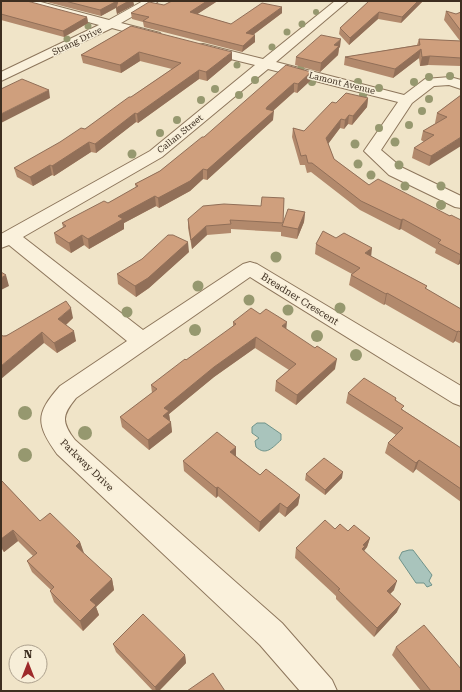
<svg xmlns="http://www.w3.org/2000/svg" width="462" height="692" viewBox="0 0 462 692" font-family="'Roboto Serif',serif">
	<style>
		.water { fill: #a9c4bc; stroke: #6f938a }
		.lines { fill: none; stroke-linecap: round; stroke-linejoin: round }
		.minor-casing { stroke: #8d765c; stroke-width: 2 }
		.minor { fill: #faf1dc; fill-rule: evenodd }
		.tree { fill: #96986f }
		.wall { fill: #b2896c }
		.shaded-wall { fill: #916f58 }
		.building { fill: #cf9f7d; stroke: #916f58 }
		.labels { text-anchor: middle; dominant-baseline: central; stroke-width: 3; stroke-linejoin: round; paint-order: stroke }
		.far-street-label { font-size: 9px; fill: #3d2e20; stroke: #f7eed8 }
		.street-label { font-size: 10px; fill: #3d2e20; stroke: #f7eed8 }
	</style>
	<rect width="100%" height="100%" fill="#f0e4c8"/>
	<path class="water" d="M 257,423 L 265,423 L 281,434 L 281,440 C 272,448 266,456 256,447 L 255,441 L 259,438 L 252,433 L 252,427 Z
		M 409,550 L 413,550 L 432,575 L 429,581 L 432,585 L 427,587 L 424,583 L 416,583 L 399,558 L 402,552 Z"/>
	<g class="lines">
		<defs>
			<path id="minor" d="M 17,1 L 37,1 L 109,20 L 143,1 L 158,1 L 156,3 L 121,23 L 160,33 L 162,36 L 160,39 L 156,40 L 112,28 L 1,81 L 1,72 L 99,25 L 19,3 Z
				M 335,1 L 348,1 L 276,62 L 404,95 L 425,79 L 450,77 L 461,80 L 461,89 L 449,85 L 434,86 L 412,103 L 381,150 L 401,167 L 461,196 L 461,208 L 455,207 L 389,175 L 364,151 L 398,102 L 268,69 L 162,157 L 23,237 L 143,330 L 243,264 L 250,262 L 257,264 L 461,386 L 461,406 L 453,403 L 250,277 L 76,398 C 62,415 61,422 75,440 L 282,623 L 332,680 L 337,691 L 300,691 L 260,645 L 57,454 C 36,424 35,414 60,386 L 127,341 L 9,245 L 1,248 L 1,234 L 150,151 L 255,65 L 198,51 L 196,48 L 198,45 L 203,44 L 263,59 Z"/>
		</defs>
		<use href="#minor" class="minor-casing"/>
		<use href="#minor" class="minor"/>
	</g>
	<g class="tree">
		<circle cx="316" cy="12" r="3"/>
		<circle cx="302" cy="24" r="3.5"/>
		<circle cx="88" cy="26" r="3.5"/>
		<circle cx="287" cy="32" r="3.5"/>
		<circle cx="67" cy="39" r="3.5"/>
		<circle cx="272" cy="47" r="3.5"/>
		<circle cx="237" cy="65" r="3.5"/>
		<circle cx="301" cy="68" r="3.5"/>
		<circle cx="450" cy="76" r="4"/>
		<circle cx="429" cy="77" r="4"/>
		<circle cx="255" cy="80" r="4"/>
		<circle cx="312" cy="82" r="4"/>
		<circle cx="358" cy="82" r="4"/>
		<circle cx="414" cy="82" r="4"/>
		<circle cx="379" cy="88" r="4"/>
		<circle cx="215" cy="89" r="4"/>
		<circle cx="239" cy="95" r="4"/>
		<circle cx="363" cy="95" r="4"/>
		<circle cx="429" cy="99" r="4"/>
		<circle cx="201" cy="100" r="4"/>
		<circle cx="422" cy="111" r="4"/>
		<circle cx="177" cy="120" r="4"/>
		<circle cx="409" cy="125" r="4"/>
		<circle cx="379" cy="128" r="4"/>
		<circle cx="160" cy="133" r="4"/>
		<circle cx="395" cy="142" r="4.5"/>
		<circle cx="355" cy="144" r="4.5"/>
		<circle cx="132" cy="154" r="4.5"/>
		<circle cx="358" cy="164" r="4.5"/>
		<circle cx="399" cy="165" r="4.5"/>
		<circle cx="371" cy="175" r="4.5"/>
		<circle cx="405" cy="186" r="4.5"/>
		<circle cx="441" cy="186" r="4.5"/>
		<circle cx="441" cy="205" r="5"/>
		<circle cx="276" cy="257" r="5.5"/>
		<circle cx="198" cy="286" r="5.5"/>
		<circle cx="249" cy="300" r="5.5"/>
		<circle cx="340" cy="308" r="5.5"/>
		<circle cx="288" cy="310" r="5.5"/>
		<circle cx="127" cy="312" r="5.5"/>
		<circle cx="195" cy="330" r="6"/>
		<circle cx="317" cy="336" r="6"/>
		<circle cx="356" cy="355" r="6"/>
		<circle cx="25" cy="413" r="7"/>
		<circle cx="85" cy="433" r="7"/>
		<circle cx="25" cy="455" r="7"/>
	</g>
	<path class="wall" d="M 1,1 L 87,17 L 88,23 L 64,37 L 1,20 Z
		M 43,1 L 133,1 L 134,5 L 117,14 L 116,8 L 101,16 Z
		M 369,1 L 423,1 L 401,23 L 378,19 L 349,45 L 339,34 L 340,28 Z
		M 216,2 L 197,14 L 231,24 L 282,7 L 282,13 L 253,35 L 255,42 L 242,52 L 144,27 L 143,22 L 132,19 L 131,13 L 164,5 Z
		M 446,11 L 456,14 L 461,12 L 461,66 L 428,65 L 420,66 L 419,58 L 393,78 L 344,65 L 345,57 L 417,45 L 419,39 L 460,41 L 444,20 Z
		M 131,26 L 232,60 L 207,81 L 199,79 L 138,123 L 136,122 L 96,153 L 91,152 L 54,176 L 52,175 L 33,186 L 17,177 L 14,168 L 85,129 L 131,97 L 172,69 L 140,61 L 121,73 L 83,63 L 81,55 Z
		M 340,47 L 339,48 L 338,55 L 320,72 L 295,65 L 296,57 Z
		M 311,72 L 310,81 L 297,93 L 294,92 L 273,111 L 273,120 L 207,180 L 203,179 L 190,191 L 159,208 L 156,206 L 124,223 L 124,229 L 89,249 L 84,245 L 71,253 L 56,243 L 54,233 L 63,227 L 62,223 L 108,203 L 136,188 L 135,184 L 160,171 L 204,137 Z
		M 461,95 L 429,166 L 412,158 L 414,148 L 424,142 L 421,140 L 423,131 L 436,123 L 435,123 L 437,113 Z
		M 368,98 L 367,107 L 352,125 L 348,124 L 344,129 L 340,128 L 328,144 L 334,159 L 369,185 L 461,220 L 461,263 L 458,265 L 435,253 L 436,249 L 401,229 L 399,230 L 360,210 L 311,172 L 307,173 L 305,165 L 300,165 L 292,137 L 293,128 L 304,131 L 336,103 Z
		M 284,198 L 282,224 L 305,212 L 304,222 L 297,239 L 281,236 L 281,232 L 231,229 L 231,233 L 207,235 L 192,249 L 188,228 L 188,219 L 261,206 Z
		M 336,238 L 427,286 L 426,289 L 461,309 L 461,344 L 455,341 L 453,343 L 385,304 L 384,305 L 349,285 L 351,275 L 352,274 L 315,254 L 316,244 Z
		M 189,252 L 149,288 L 136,297 L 118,284 L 117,274 Z
		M 73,318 L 66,325 L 76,341 L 57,353 L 44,343 L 3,336 Z
		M 233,322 L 287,330 L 335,369 L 296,405 L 275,391 L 276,381 L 289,370 L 255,348 L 214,377 L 169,414 L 172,432 L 149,450 L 122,427 L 120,417 L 152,393 L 151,385 L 233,327 Z
		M 348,393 L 396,398 L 396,400 L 403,410 L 461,448 L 461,502 L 416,469 L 413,473 L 385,453 L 388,443 L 396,435 L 346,403 Z
		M 236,456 L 260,475 L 300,495 L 298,505 L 285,517 L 279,512 L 259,532 L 218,496 L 216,498 L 184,471 L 183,461 Z
		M 306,474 L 342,478 L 325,495 L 305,480 Z
		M 1,480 L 40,521 L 80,542 L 83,553 L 112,579 L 114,590 L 96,607 L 99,615 L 83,631 L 54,602 L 50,591 L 51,590 L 32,572 L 27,561 L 33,556 L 18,541 L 4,552 L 1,548 Z
		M 335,529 L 348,531 L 370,538 L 367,547 L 364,551 L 394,590 L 390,594 L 397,612 L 374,637 L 336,599 L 336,596 L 295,558 L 296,548 Z
		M 113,644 L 185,655 L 186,663 L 159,691 L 153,691 L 116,652 Z
		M 396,647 L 461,691 L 421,691 L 392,655 Z"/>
	<path class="shaded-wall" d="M 117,1 L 118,1 L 119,6 L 101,16 L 100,10 Z
		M 129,1 L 133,1 L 134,5 L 117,14 L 116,8 Z
		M 207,1 L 216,1 L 216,2 L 190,19 L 190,12 Z
		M 418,1 L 423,1 L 401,23 L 402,17 Z
		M 282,7 L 282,13 L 246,40 L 246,33 Z
		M 379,12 L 378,19 L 349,45 L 350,38 Z
		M 87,17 L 88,23 L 64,37 L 63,31 Z
		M 255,35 L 255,42 L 242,52 L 243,46 Z
		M 341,39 L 340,47 L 339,48 L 338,55 L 320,72 L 321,63 L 334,45 Z
		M 421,49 L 419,58 L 393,78 L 395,69 Z
		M 139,52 L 140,61 L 121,73 L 120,65 Z
		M 232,52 L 232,60 L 207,81 L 206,72 Z
		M 430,56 L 428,65 L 420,66 L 422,57 Z
		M 199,70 L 199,79 L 138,123 L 137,114 Z
		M 311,72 L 310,81 L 297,93 L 298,84 Z
		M 294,83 L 294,92 L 267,116 L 274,111 L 273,120 L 207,180 L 207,170 L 267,107 Z
		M 49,90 L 50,98 L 1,123 L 1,114 Z
		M 368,98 L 367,107 L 352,125 L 353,116 Z
		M 135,113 L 136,122 L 96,153 L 95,144 Z
		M 349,115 L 348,124 L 344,129 L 345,120 Z
		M 341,119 L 340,128 L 325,148 L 326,138 Z
		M 461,137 L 461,146 L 429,166 L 431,156 Z
		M 89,142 L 91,152 L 54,176 L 52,166 Z
		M 50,165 L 52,175 L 33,186 L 30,177 Z
		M 203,169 L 203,179 L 190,191 L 159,208 L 158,198 Z
		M 155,196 L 156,206 L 124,223 L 124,229 L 89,249 L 88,239 L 118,216 Z
		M 305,212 L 304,222 L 297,239 L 298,229 Z
		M 403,219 L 401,229 L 399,230 L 401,220 Z
		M 206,226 L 207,235 L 192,249 L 191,240 Z
		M 82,235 L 84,245 L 71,253 L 69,243 Z
		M 188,242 L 189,252 L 149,288 L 136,297 L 135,286 Z
		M 372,248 L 371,258 L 365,253 Z
		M 461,255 L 461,263 L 458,265 Z
		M 6,275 L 9,286 L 1,290 L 1,278 Z
		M 387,293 L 385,304 L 384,305 L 386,294 Z
		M 71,308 L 73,318 L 61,329 L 58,319 Z
		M 287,322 L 286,332 L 282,326 Z
		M 74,331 L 76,341 L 57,353 L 54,343 Z
		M 458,331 L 455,341 L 453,343 L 457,332 Z
		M 42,332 L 44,343 L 1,379 L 1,366 Z
		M 256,337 L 255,348 L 214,377 L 169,414 L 170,421 L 163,416 L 164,408 L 214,367 Z
		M 337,359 L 335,369 L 296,405 L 297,395 Z
		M 171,422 L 172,432 L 149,450 L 148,440 Z
		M 236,447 L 236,457 L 230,452 Z
		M 419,460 L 416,469 L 413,473 L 416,463 Z
		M 343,472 L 342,478 L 325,495 L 325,490 Z
		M 218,487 L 218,496 L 216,498 L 216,488 Z
		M 300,495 L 298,505 L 285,517 L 287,508 Z
		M 280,503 L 279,512 L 259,532 L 260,522 Z
		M 13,530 L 18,541 L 4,552 L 1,546 L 1,539 Z
		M 370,538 L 367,547 L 363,552 L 359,559 L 363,545 Z
		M 80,542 L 84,553 L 79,557 L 76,546 Z
		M 112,579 L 114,590 L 96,607 L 99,615 L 83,631 L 80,621 L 90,600 Z
		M 397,581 L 394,590 L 384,600 L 387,591 Z
		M 401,604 L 397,612 L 374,637 L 377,628 Z
		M 185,655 L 186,663 L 159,691 L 156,691 L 155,687 Z"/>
	<path class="building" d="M 1,1 L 27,1 L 87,17 L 63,31 L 1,14 Z
		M 65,1 L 117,1 L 100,10 Z
		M 118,1 L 129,1 L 116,8 Z
		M 172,1 L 207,1 L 190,12 L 231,24 L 262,3 L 282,7 L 246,33 L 255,35 L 243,46 L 143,21 L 149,17 L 131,13 L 149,2 L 164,5 Z
		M 369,1 L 418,1 L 402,17 L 379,12 L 350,38 L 340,28 Z
		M 446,11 L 456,14 L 461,12 L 461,31 Z
		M 131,26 L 232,52 L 206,72 L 199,70 L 137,114 L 135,113 L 95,144 L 89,142 L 52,166 L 50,165 L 30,177 L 14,168 L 60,142 L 81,128 L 85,129 L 129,97 L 131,97 L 181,63 L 139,52 L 120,65 L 81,55 Z
		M 321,35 L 341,39 L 334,45 L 339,46 L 321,63 L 296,57 Z
		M 419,39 L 461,41 L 461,58 L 430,56 L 422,57 L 421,49 L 395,69 L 345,57 L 420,45 Z
		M 286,65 L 311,72 L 298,84 L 294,83 L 267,107 L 266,109 L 274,111 L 207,170 L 203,169 L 190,181 L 158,198 L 155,196 L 118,216 L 123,219 L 88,239 L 82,235 L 69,243 L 54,233 L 66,226 L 62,223 L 104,201 L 108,203 L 138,186 L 135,184 L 160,171 L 202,137 L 204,137 Z
		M 22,79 L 49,90 L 1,114 L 1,89 Z
		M 346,93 L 368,98 L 353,116 L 349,115 L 345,120 L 341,119 L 326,138 L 334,159 L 369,185 L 378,179 L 450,216 L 451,215 L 461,220 L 461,255 L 438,243 L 441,240 L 403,219 L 401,220 L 361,201 L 312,163 L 308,163 L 306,155 L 301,156 L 293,128 L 304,131 L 332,102 L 336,103 Z
		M 461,95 L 461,137 L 431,156 L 414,148 L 434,135 L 423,131 L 447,117 L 437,113 Z
		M 262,197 L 284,198 L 283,223 L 230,220 L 231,224 L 206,226 L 191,240 L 188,219 L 203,206 L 224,204 L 261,206 Z
		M 288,209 L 305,212 L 298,229 L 282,226 Z
		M 323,231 L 336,238 L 344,233 L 372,248 L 365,253 L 427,286 L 425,288 L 461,309 L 461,332 L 458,331 L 457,332 L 387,293 L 386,294 L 351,275 L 360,268 L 316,244 Z
		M 168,235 L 173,235 L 188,242 L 148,278 L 135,286 L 117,274 L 142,259 Z
		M 1,272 L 6,275 L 1,278 Z
		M 66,301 L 71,308 L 58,319 L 74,331 L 54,343 L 42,332 L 1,366 L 1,335 L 3,336 L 6,336 Z
		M 251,308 L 260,314 L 266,309 L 287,322 L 282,326 L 315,348 L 317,346 L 337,359 L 297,395 L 276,381 L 296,364 L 256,337 L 214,367 L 164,408 L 169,411 L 163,416 L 171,422 L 148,440 L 120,417 L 157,389 L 151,385 L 185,359 L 186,360 L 236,324 L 233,322 Z
		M 364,378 L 396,398 L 395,400 L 404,406 L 401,409 L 461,448 L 461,489 L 419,460 L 416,463 L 388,443 L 403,428 L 348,393 Z
		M 217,432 L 236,447 L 230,452 L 260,475 L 266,469 L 300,495 L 287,508 L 280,503 L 260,522 L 218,487 L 216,488 L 183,461 Z
		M 324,458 L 343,472 L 325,490 L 306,474 Z
		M 1,480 L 40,521 L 50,513 L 80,542 L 76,546 L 112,579 L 90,600 L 96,605 L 80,621 L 50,591 L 54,587 L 27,561 L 37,553 L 13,530 L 1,539 Z
		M 325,520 L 335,529 L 340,524 L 348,531 L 354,525 L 370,538 L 363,545 L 365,546 L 362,549 L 397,581 L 387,591 L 401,604 L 377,628 L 338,590 L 340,589 L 296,548 Z
		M 143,614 L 185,655 L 155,687 L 113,644 Z
		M 424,625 L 461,669 L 461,691 L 431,691 L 396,647 Z
		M 213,673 L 225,691 L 187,691 Z"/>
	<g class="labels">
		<g class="far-street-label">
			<text transform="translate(77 41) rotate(-26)">Strang Drive</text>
			<text transform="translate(342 83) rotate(14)">Lamont Avenue</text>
			<text transform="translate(180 134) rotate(-39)">Callan Street</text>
		</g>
		<g class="street-label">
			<text transform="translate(300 299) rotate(32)">Breadner Crescent</text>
			<text transform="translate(87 465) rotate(44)">Parkway Drive</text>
		</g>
	</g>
	<rect width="462" height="692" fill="none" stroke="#3d2e20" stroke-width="4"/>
	<g transform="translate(28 664)"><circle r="19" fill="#f7eed8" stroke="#ada18e"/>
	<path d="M0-3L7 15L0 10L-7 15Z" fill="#9e2a2b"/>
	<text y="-6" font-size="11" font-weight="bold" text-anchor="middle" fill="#3d2e20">N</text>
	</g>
</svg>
